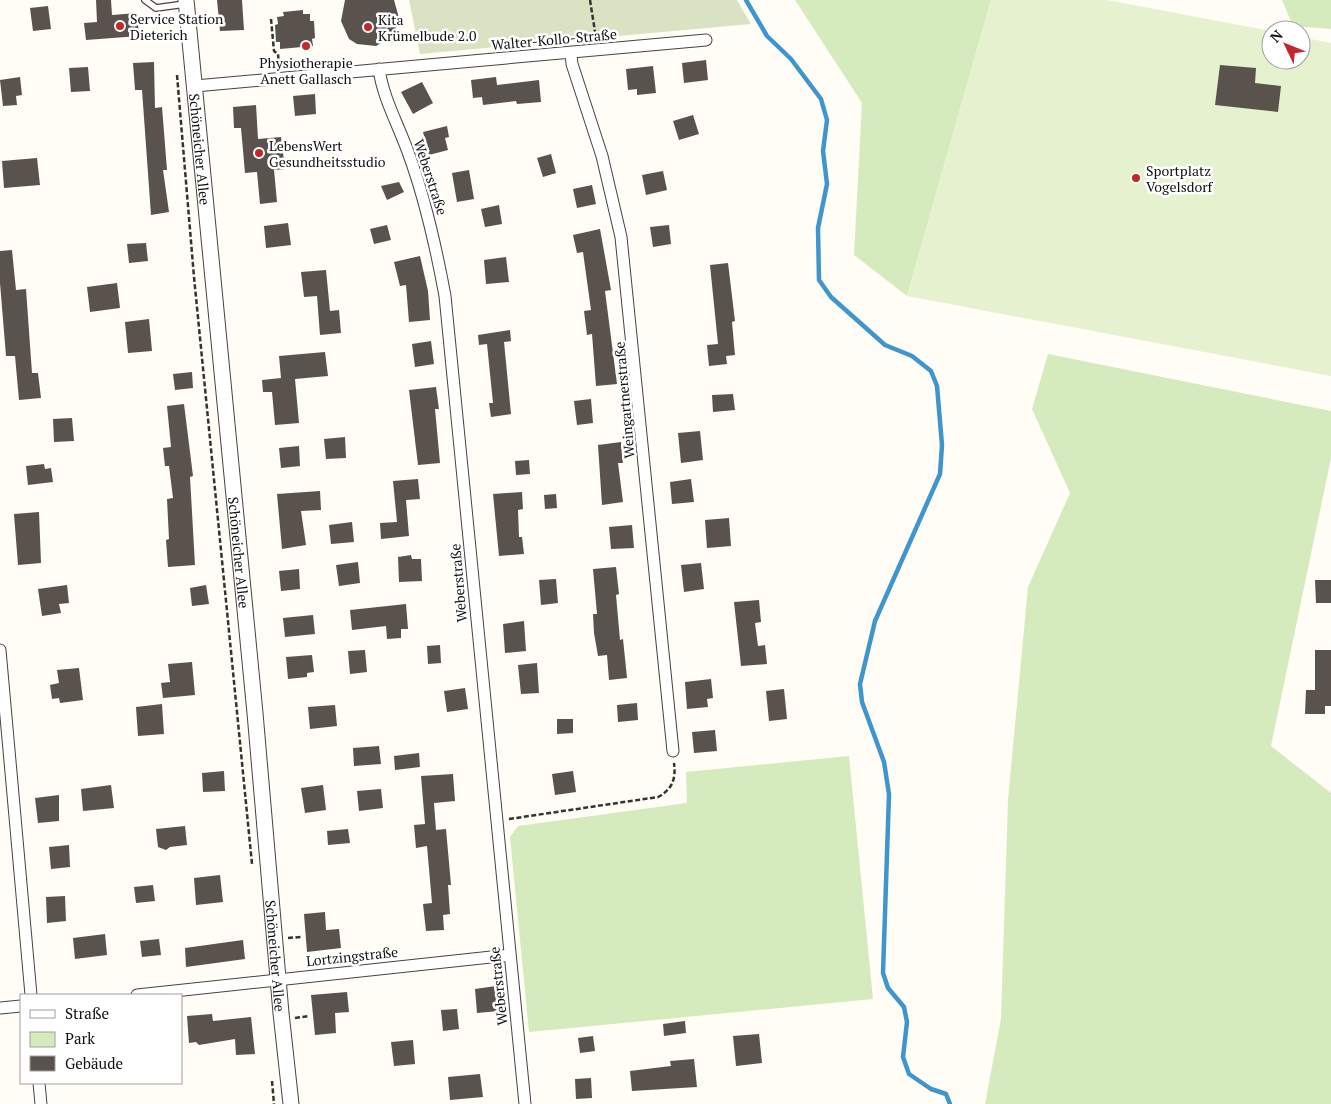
<svg xmlns="http://www.w3.org/2000/svg" width="1331" height="1104" viewBox="0 0 1331 1104" font-family="'PT Serif',serif">
	<style>
		.green { fill: #d5ebbd }
		.cemetery { fill: #d9e3c4 }
		.pitch { fill: #e6f2cf }
		.lines { fill: none; stroke-linecap: round; stroke-linejoin: round }
		.stream { stroke: #3f96cf; stroke-width: 4.5 }
		.building { fill: #5a524d }
		.service-casing { stroke: #444; stroke-width: 8 }
		.minor-casing { stroke: #444; stroke-width: 13 }
		.tertiary-casing { stroke: #444; stroke-width: 17 }
		.path { stroke: #333; stroke-width: 2.5; stroke-dasharray: 5 2.5; stroke-linecap: butt }
		.service { stroke: #fff; stroke-width: 5.5 }
		.minor { stroke: #fff; stroke-width: 11 }
		.tertiary { stroke: #fff; stroke-width: 15 }
		.poi-dot { fill: #c4262e; stroke: #fff; stroke-width: 2 }
		.labels { text-anchor: middle; dominant-baseline: central; stroke-width: 5; stroke-linejoin: round; paint-order: stroke }
		.poi-label { font-size: 14px; fill: #111; stroke: #fff; text-anchor: start }
		.street-label { font-size: 14px; fill: #111; stroke: #fff }
	</style>
	<rect width="100%" height="100%" fill="#fffdf5"/>
	<path class="green" d="M 795,0 L 991,0 L 907,296 L 854,255 L 862,103 Z
		M 1282,0 L 1331,0 L 1331,29 L 1293,26 Z
		M 1048,354 L 1331,411 L 1331,458 L 1271,746 L 1331,793 L 1331,1104 L 985,1104 L 1001,1019 L 1008,800 L 1028,587 L 1070,493 L 1032,409 Z
		M 849,756 L 873,999 L 529,1032 L 510,837 L 518,826 L 687,803 L 686,772 Z"/>
	<path class="cemetery" d="M 409,0 L 737,0 L 751,24 L 420,54 Z"/>
	<path class="pitch" d="M 991,0 L 1107,0 L 1271,31 L 1271,60 L 1301,60 L 1301,37 L 1331,43 L 1331,376 L 907,296 Z"/>
	<g class="lines">
		<path class="stream" d="M 746,0 L 767,36 L 791,59 L 821,99 L 827,120 L 823,151 L 827,184 L 818,228 L 819,280 L 831,297 L 885,345 L 912,356 L 931,371 L 937,386 L 942,445 L 940,474 L 875,621 L 860,684 L 862,702 L 884,762 L 889,794 L 883,973 L 888,988 L 904,1007 L 907,1022 L 903,1057 L 909,1074 L 931,1089 L 946,1094 L 950,1104"/>
	</g>
	<path class="building" d="M 96,0 L 111,0 L 112,15 L 137,13 L 139,36 L 86,40 L 84,23 L 97,22 Z
		M 217,0 L 242,0 L 244,30 L 220,31 Z
		M 345,0 L 394,0 L 399,18 L 393,36 L 376,46 L 357,44 L 349,39 L 341,21 Z
		M 48,6 L 51,29 L 33,31 L 30,8 Z
		M 303,10 L 303,14 L 310,14 L 310,21 L 314,21 L 315,38 L 312,39 L 313,46 L 280,49 L 280,42 L 276,42 L 275,25 L 278,24 L 277,17 L 284,16 L 283,12 Z
		M 706,60 L 708,80 L 684,83 L 682,63 Z
		M 154,62 L 155,108 L 162,107 L 167,170 L 163,170 L 169,212 L 151,215 L 142,90 L 135,90 L 133,63 Z
		M 1220,65 L 1256,68 L 1255,83 L 1281,86 L 1278,112 L 1215,105 Z
		M 653,66 L 656,93 L 637,95 L 637,89 L 628,90 L 626,69 Z
		M 88,67 L 90,91 L 71,92 L 69,68 Z
		M 20,77 L 22,95 L 16,96 L 17,105 L 3,106 L 0,80 Z
		M 496,77 L 497,85 L 539,80 L 541,102 L 517,104 L 516,101 L 483,105 L 482,97 L 473,98 L 471,80 Z
		M 422,82 L 433,103 L 413,114 L 401,92 Z
		M 315,94 L 316,114 L 295,116 L 293,96 Z
		M 256,105 L 258,139 L 281,137 L 285,169 L 274,170 L 277,202 L 260,204 L 257,172 L 245,173 L 241,128 L 234,128 L 233,107 Z
		M 693,115 L 699,134 L 679,140 L 673,121 Z
		M 447,126 L 449,137 L 445,138 L 448,150 L 429,155 L 423,132 Z
		M 551,154 L 556,173 L 543,177 L 537,158 Z
		M 37,158 L 40,185 L 4,188 L 2,161 Z
		M 469,170 L 474,199 L 457,202 L 452,173 Z
		M 663,171 L 667,190 L 646,195 L 642,175 Z
		M 399,182 L 404,192 L 387,200 L 381,186 Z
		M 592,185 L 596,204 L 577,208 L 573,189 Z
		M 499,205 L 502,224 L 485,227 L 481,209 Z
		M 288,223 L 291,245 L 266,248 L 264,226 Z
		M 387,225 L 391,240 L 374,244 L 370,229 Z
		M 669,225 L 671,244 L 653,247 L 650,227 Z
		M 600,229 L 611,290 L 605,291 L 617,384 L 596,386 L 592,334 L 587,335 L 584,311 L 591,310 L 583,252 L 577,253 L 573,235 Z
		M 146,243 L 148,261 L 129,263 L 127,244 Z
		M 12,250 L 16,290 L 26,289 L 32,373 L 38,373 L 41,398 L 19,400 L 15,356 L 6,356 L 0,283 L 0,251 Z
		M 420,256 L 428,291 L 430,320 L 409,322 L 406,285 L 400,286 L 394,262 Z
		M 506,257 L 509,282 L 486,284 L 484,260 Z
		M 728,263 L 735,321 L 732,322 L 735,355 L 726,356 L 727,364 L 709,366 L 707,345 L 718,344 L 710,265 Z
		M 326,270 L 330,311 L 339,310 L 341,333 L 320,335 L 317,296 L 304,297 L 301,272 Z
		M 117,283 L 120,308 L 90,312 L 87,287 Z
		M 149,319 L 152,351 L 128,353 L 125,322 Z
		M 510,330 L 511,341 L 504,342 L 511,414 L 491,417 L 489,403 L 493,403 L 487,344 L 479,345 L 478,335 Z
		M 431,341 L 434,364 L 415,367 L 412,344 Z
		M 325,352 L 328,376 L 295,379 L 299,423 L 275,425 L 272,392 L 263,392 L 262,380 L 281,378 L 279,356 Z
		M 192,372 L 193,388 L 175,390 L 173,374 Z
		M 436,387 L 439,409 L 435,409 L 440,463 L 418,465 L 409,390 Z
		M 733,394 L 735,410 L 713,412 L 712,395 Z
		M 591,399 L 593,423 L 577,425 L 574,401 Z
		M 184,404 L 193,476 L 190,477 L 195,565 L 168,567 L 166,540 L 169,539 L 167,499 L 173,498 L 169,466 L 165,466 L 163,448 L 171,447 L 167,406 Z
		M 72,418 L 74,441 L 54,442 L 53,419 Z
		M 700,431 L 703,460 L 681,463 L 678,433 Z
		M 345,437 L 346,458 L 326,459 L 324,439 Z
		M 621,442 L 623,463 L 618,463 L 623,502 L 602,505 L 598,445 Z
		M 299,446 L 300,466 L 281,468 L 279,448 Z
		M 529,460 L 530,474 L 516,475 L 515,461 Z
		M 44,464 L 45,469 L 51,468 L 53,482 L 28,485 L 26,466 Z
		M 418,479 L 420,499 L 406,500 L 409,536 L 381,539 L 380,523 L 397,522 L 393,481 Z
		M 691,479 L 694,502 L 672,504 L 670,482 Z
		M 320,491 L 321,510 L 301,511 L 306,545 L 282,549 L 277,494 Z
		M 522,492 L 523,509 L 518,510 L 519,537 L 522,537 L 524,554 L 499,556 L 493,494 Z
		M 556,494 L 557,508 L 545,509 L 544,495 Z
		M 39,512 L 41,563 L 18,565 L 14,514 Z
		M 729,518 L 731,546 L 707,548 L 705,520 Z
		M 352,522 L 354,542 L 331,544 L 329,525 Z
		M 632,525 L 634,548 L 611,549 L 609,527 Z
		M 411,555 L 412,559 L 421,559 L 422,581 L 399,582 L 398,557 Z
		M 358,562 L 360,583 L 339,586 L 336,565 Z
		M 701,563 L 704,589 L 684,592 L 681,565 Z
		M 616,567 L 619,594 L 616,595 L 620,640 L 623,639 L 627,678 L 609,680 L 607,655 L 598,656 L 594,633 L 593,614 L 597,614 L 593,569 Z
		M 299,569 L 300,589 L 281,591 L 279,571 Z
		M 556,579 L 558,603 L 541,605 L 539,580 Z
		M 1315,580 L 1331,580 L 1331,603 L 1316,603 Z
		M 67,585 L 69,603 L 59,604 L 61,613 L 42,616 L 38,589 Z
		M 206,585 L 209,604 L 192,606 L 190,588 Z
		M 759,600 L 761,622 L 755,623 L 758,646 L 765,645 L 767,664 L 741,666 L 734,602 Z
		M 406,604 L 408,629 L 401,629 L 401,638 L 387,639 L 386,626 L 352,630 L 350,610 Z
		M 313,615 L 315,634 L 285,637 L 283,618 Z
		M 524,621 L 526,651 L 505,653 L 503,624 Z
		M 440,645 L 441,663 L 428,664 L 427,646 Z
		M 365,650 L 367,672 L 350,674 L 348,651 Z
		M 1315,650 L 1331,650 L 1331,706 L 1325,706 L 1325,714 L 1305,714 L 1306,690 L 1315,690 Z
		M 312,655 L 314,672 L 307,673 L 307,677 L 288,679 L 286,657 Z
		M 192,662 L 195,695 L 163,698 L 161,683 L 170,682 L 168,664 Z
		M 537,663 L 539,693 L 521,694 L 518,665 Z
		M 79,668 L 83,700 L 60,703 L 59,698 L 52,699 L 50,685 L 59,683 L 57,670 Z
		M 711,679 L 713,698 L 707,699 L 708,707 L 687,709 L 685,682 Z
		M 465,688 L 468,709 L 447,712 L 444,691 Z
		M 784,689 L 787,719 L 769,721 L 766,691 Z
		M 637,703 L 638,720 L 618,722 L 617,705 Z
		M 162,704 L 164,734 L 138,736 L 136,707 Z
		M 335,705 L 337,726 L 310,729 L 308,707 Z
		M 557,719 L 573,719 L 573,733 L 557,734 Z
		M 715,730 L 717,751 L 694,753 L 692,732 Z
		M 379,746 L 381,764 L 354,766 L 353,748 Z
		M 419,753 L 420,767 L 395,770 L 394,756 Z
		M 224,771 L 225,791 L 203,792 L 202,773 Z
		M 573,771 L 576,792 L 555,795 L 552,774 Z
		M 453,774 L 455,801 L 434,803 L 436,830 L 446,829 L 451,885 L 448,885 L 450,914 L 443,915 L 444,930 L 426,931 L 423,904 L 432,903 L 427,846 L 416,848 L 414,825 L 425,824 L 421,776 Z
		M 111,785 L 114,808 L 83,811 L 81,789 Z
		M 323,785 L 326,810 L 305,813 L 301,788 Z
		M 381,789 L 383,808 L 359,811 L 357,791 Z
		M 59,795 L 59,821 L 38,823 L 35,798 Z
		M 185,826 L 187,845 L 170,847 L 166,850 L 158,847 L 156,829 Z
		M 348,829 L 350,843 L 328,845 L 327,831 Z
		M 69,845 L 70,867 L 51,869 L 49,847 Z
		M 220,875 L 223,902 L 196,905 L 194,878 Z
		M 153,885 L 155,901 L 136,903 L 134,887 Z
		M 65,896 L 66,921 L 47,923 L 46,897 Z
		M 325,912 L 326,930 L 339,929 L 341,948 L 307,952 L 304,914 Z
		M 105,934 L 107,955 L 75,959 L 73,938 Z
		M 159,939 L 161,955 L 142,957 L 140,941 Z
		M 243,940 L 245,959 L 186,967 L 185,948 Z
		M 496,986 L 499,1011 L 477,1013 L 475,989 Z
		M 347,992 L 349,1012 L 335,1013 L 336,1033 L 315,1035 L 311,995 Z
		M 457,1009 L 459,1029 L 443,1031 L 441,1010 Z
		M 212,1014 L 213,1021 L 251,1017 L 255,1054 L 236,1055 L 235,1039 L 199,1045 L 196,1042 L 189,1043 L 187,1016 Z
		M 685,1021 L 686,1033 L 664,1036 L 663,1024 Z
		M 759,1034 L 762,1063 L 736,1066 L 733,1036 Z
		M 593,1036 L 595,1051 L 580,1053 L 578,1038 Z
		M 413,1040 L 415,1064 L 394,1066 L 391,1042 Z
		M 694,1059 L 697,1087 L 632,1091 L 630,1071 L 671,1066 L 670,1061 Z
		M 480,1074 L 483,1097 L 450,1100 L 448,1077 Z
		M 591,1078 L 592,1098 L 576,1099 L 575,1079 Z"/>
	<g class="lines">
		<defs>
			<path id="service" d="M 145,0 L 156,8 L 185,4"/>
			<path id="minor" d="M 571,53 L 572,64 L 602,156 L 621,237 L 673,751
				M 379,69 C 383,98 398,124 408,152 C 425,198 436,247 445,296 L 525,1104
				M 195,86 L 706,40
				M 0,650 L 31,995
				M 137,995 L 510,955
				M 0,1008 L 21,1006
				M 39,1083 L 41,1104"/>
			<g id="tertiary">
				<path id="s1" d="M 186,0 L 255,713 L 281,1013 L 291,1104"/>
			</g>
		</defs>
		<use href="#service" class="service-casing"/>
		<use href="#minor" class="minor-casing"/>
		<use href="#tertiary" class="tertiary-casing"/>
		<path class="path" d="M 590,0 L 596,38
			M 271,19 L 274,51 L 278,54 L 279,67
			M 177,75 L 194,277 L 252,864
			M 509,819 L 658,797 C 673,789 676,778 674,763
			M 288,938 L 301,937
			M 295,1018 L 309,1016
			M 272,1081 L 274,1104"/>
		<use href="#service" class="service"/>
		<use href="#minor" class="minor"/>
		<use href="#tertiary" class="tertiary"/>
	</g>
	<g class="poi-dot">
		<circle cx="120" cy="26" r="5"/>
		<circle cx="368" cy="27" r="5"/>
		<circle cx="306" cy="46" r="5"/>
		<circle cx="259" cy="153" r="5"/>
		<circle cx="1136" cy="178" r="5"/>
	</g>
	<g class="labels">
		<g class="poi-label">
			<text x="130" y="18">Service Station<tspan x="130" dy="16">Dieterich</tspan></text>
			<text x="378" y="19">Kita<tspan x="378" dy="16">Krümelbude 2.0</tspan></text>
			<text x="306" y="62" text-anchor="middle">Physiotherapie<tspan x="306" dy="16">Anett Gallasch</tspan></text>
			<text x="269" y="145">LebensWert<tspan x="269" dy="16">Gesundheitsstudio</tspan></text>
			<text x="1146" y="170">Sportplatz<tspan x="1146" dy="16">Vogelsdorf</tspan></text>
		</g>
		<g class="street-label">
			<text transform="translate(554 39) rotate(-5)">Walter-Kollo-Straße</text>
			<text stroke="none"><textPath href="#s1" startOffset="150">Schöneicher Allee</textPath></text>
			<text transform="translate(431 177) rotate(72)">Weberstraße</text>
			<text transform="translate(624 400) rotate(-95)">Weingartnerstraße</text>
			<text stroke="none"><textPath href="#s1" startOffset="555">Schöneicher Allee</textPath></text>
			<text transform="translate(458 583) rotate(-95)">Weberstraße</text>
			<text stroke="none"><textPath href="#s1" startOffset="960">Schöneicher Allee</textPath></text>
			<text transform="translate(352 956) rotate(-6)">Lortzingstraße</text>
			<text transform="translate(498 986) rotate(-96)">Weberstraße</text>
		</g>
	</g>
	<rect x="20" y="994" width="162" height="90" fill="#ffffff" stroke="#a0a0a0"/>
	<rect x="30" y="1010" width="25" height="8" fill="#ffffff" stroke="#a0a0a0"/>
	<text x="65" y="1019" font-size="15" fill="#111111">Straße</text>
	<rect x="30" y="1032" width="25" height="15" fill="#d5ebbd" stroke="#a0a0a0"/>
	<text x="65" y="1044" font-size="15" fill="#111111">Park</text>
	<rect x="30" y="1056" width="25" height="15" fill="#5a524d" stroke="#a0a0a0"/>
	<text x="65" y="1069" font-size="15" fill="#111111">Gebäude</text>
	<g transform="translate(1286 45) rotate(313)"><circle r="24" fill="#ffffff" stroke="#a0a0a0"/>
	<path d="M0-4L9 19L0 12L-9 19Z" fill="#c4262e"/>
	<text y="-8" font-size="14" font-weight="bold" text-anchor="middle" fill="#111111">N</text>
	</g>
</svg>
